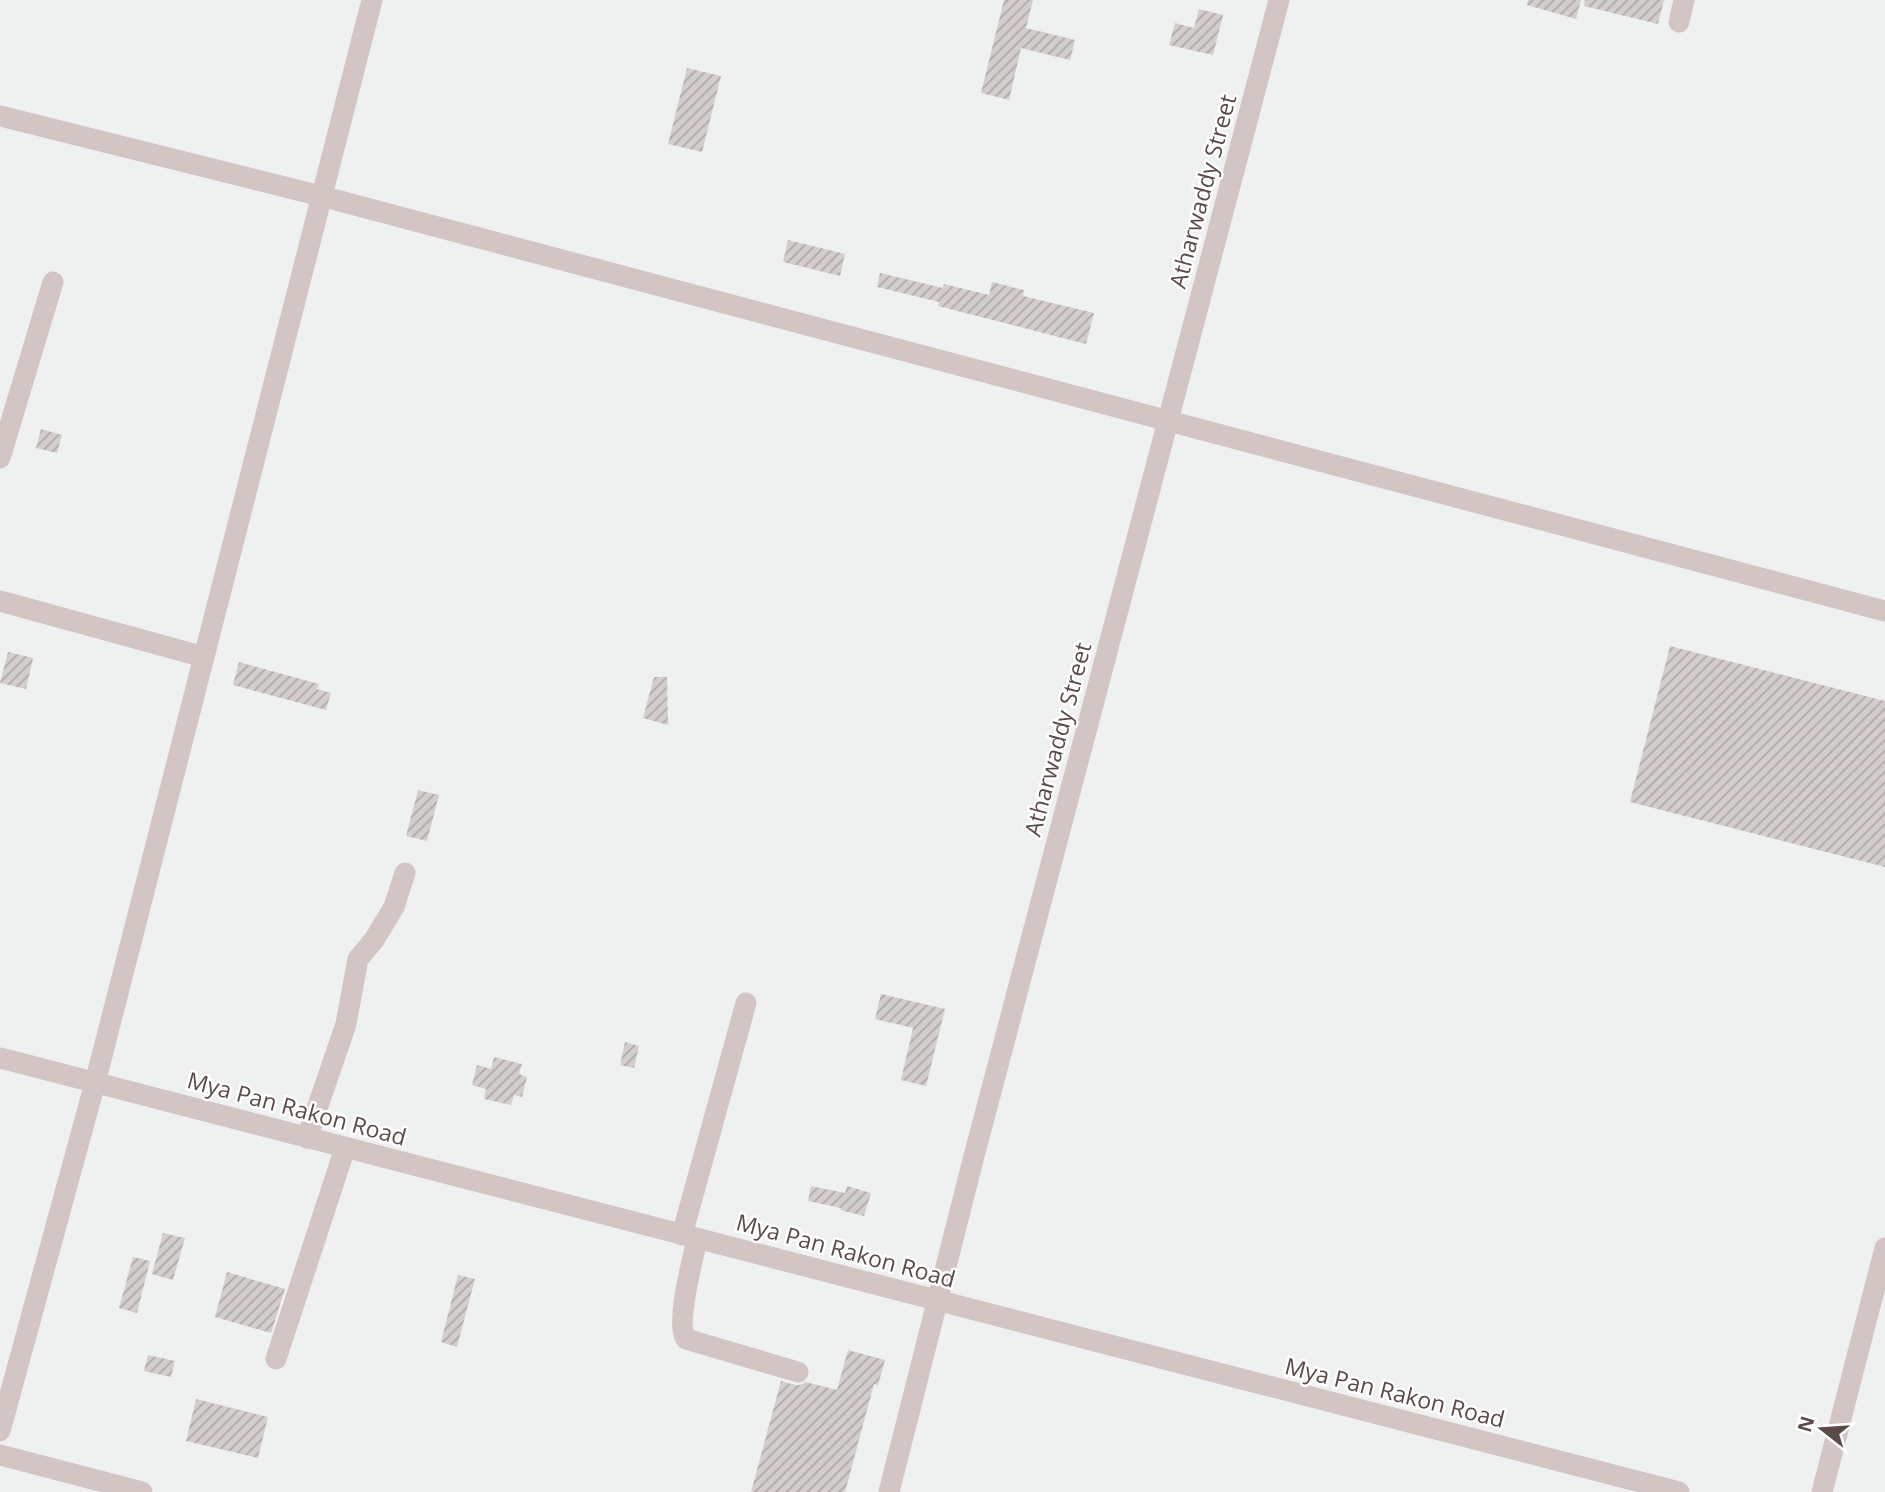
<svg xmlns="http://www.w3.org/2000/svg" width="1885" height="1492" viewBox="0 0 1885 1492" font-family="'Open Sans',sans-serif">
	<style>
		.building { fill: url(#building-hatch) }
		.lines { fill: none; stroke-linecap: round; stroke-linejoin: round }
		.minor { stroke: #d3c5c3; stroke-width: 21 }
		.labels { text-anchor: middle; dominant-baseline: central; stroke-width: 5; stroke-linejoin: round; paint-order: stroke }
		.street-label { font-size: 23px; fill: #5b4b48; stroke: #fff }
	</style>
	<defs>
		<pattern id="building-hatch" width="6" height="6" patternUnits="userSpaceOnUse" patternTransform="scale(1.75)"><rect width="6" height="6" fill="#d3cecc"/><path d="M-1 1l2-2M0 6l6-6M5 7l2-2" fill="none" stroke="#aea9a8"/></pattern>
	</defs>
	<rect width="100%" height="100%" fill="#eff1f0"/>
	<path class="building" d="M 1004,0 L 1033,0 L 1026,28 L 1075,40 L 1070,60 L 1021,48 L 1009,100 L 981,93 Z
		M 1528,0 L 1581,0 L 1576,19 L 1527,5 Z
		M 1585,0 L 1664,0 L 1658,24 L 1584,6 Z
		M 1199,9 L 1223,15 L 1213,55 L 1169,45 L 1175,23 L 1194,28 Z
		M 687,68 L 721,76 L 702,152 L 668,144 Z
		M 788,240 L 845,254 L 840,276 L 783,262 Z
		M 880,273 L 943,288 L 944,284 L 989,295 L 992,282 L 1024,290 L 1023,296 L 1094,313 L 1086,344 L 938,306 L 939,302 L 877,287 Z
		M 41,429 L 62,435 L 57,453 L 36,448 Z
		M 1670,646 L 1885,701 L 1885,867 L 1630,802 Z
		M 8,652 L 33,658 L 26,689 L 0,683 Z
		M 239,662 L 319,684 L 317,689 L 331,693 L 326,710 L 233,685 Z
		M 654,677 L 667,677 L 668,725 L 643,718 Z
		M 418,790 L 439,795 L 427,841 L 406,836 Z
		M 881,994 L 945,1009 L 926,1086 L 901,1080 L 913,1028 L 875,1019 Z
		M 625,1042 L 639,1046 L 634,1068 L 620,1065 Z
		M 494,1057 L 522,1064 L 519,1074 L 527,1077 L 522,1097 L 514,1095 L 511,1105 L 484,1099 L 486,1089 L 472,1085 L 477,1065 L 491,1069 Z
		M 811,1186 L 845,1193 L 847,1186 L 871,1193 L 864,1216 L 840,1210 L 841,1208 L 808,1201 Z
		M 163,1233 L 185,1238 L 173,1280 L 152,1274 Z
		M 133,1257 L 150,1261 L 137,1313 L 119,1308 Z
		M 227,1272 L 285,1289 L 271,1333 L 215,1317 Z
		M 458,1275 L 475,1279 L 457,1347 L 441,1342 Z
		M 848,1350 L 885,1360 L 878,1385 L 874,1384 L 845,1492 L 751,1492 L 781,1381 L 795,1385 L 800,1385 L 806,1382 L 837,1390 Z
		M 148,1355 L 175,1361 L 171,1377 L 144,1371 Z
		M 196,1399 L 268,1417 L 258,1458 L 186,1441 Z"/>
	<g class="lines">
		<path class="minor" d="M 1679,22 L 1684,0
			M 0,116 L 321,196 L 1885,611
			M 0,458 L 53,282
			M 0,601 L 204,657
			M 0,1058 L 1679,1492
			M 307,1138 L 346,1024 L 358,959 L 374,940 L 394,907 L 405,873
			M 682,1235 L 746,1003
			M 697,1239 C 693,1259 675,1324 686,1339 L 798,1372
			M 276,1359 L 345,1148
			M 0,1431 L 95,1083 L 372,0
			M 0,1455 L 142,1492
			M 889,1492 L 974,1156 L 1279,0
			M 1822,1492 L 1885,1248"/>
	</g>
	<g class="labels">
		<g class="street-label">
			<text transform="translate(1202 191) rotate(-75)">Atharwaddy Street</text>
			<text transform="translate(1057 739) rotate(-75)">Atharwaddy Street</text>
			<text transform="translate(297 1108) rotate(15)">Mya Pan Rakon Road</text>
			<text transform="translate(846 1250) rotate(15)">Mya Pan Rakon Road</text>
			<text transform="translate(1395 1392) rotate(14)">Mya Pan Rakon Road</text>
		</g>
	</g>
	<g transform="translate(1822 1429) rotate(287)" stroke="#ffffff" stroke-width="5" paint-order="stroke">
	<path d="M0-5L12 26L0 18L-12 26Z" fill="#5b4b48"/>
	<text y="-10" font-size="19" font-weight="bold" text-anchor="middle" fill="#5b4b48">N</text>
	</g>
</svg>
